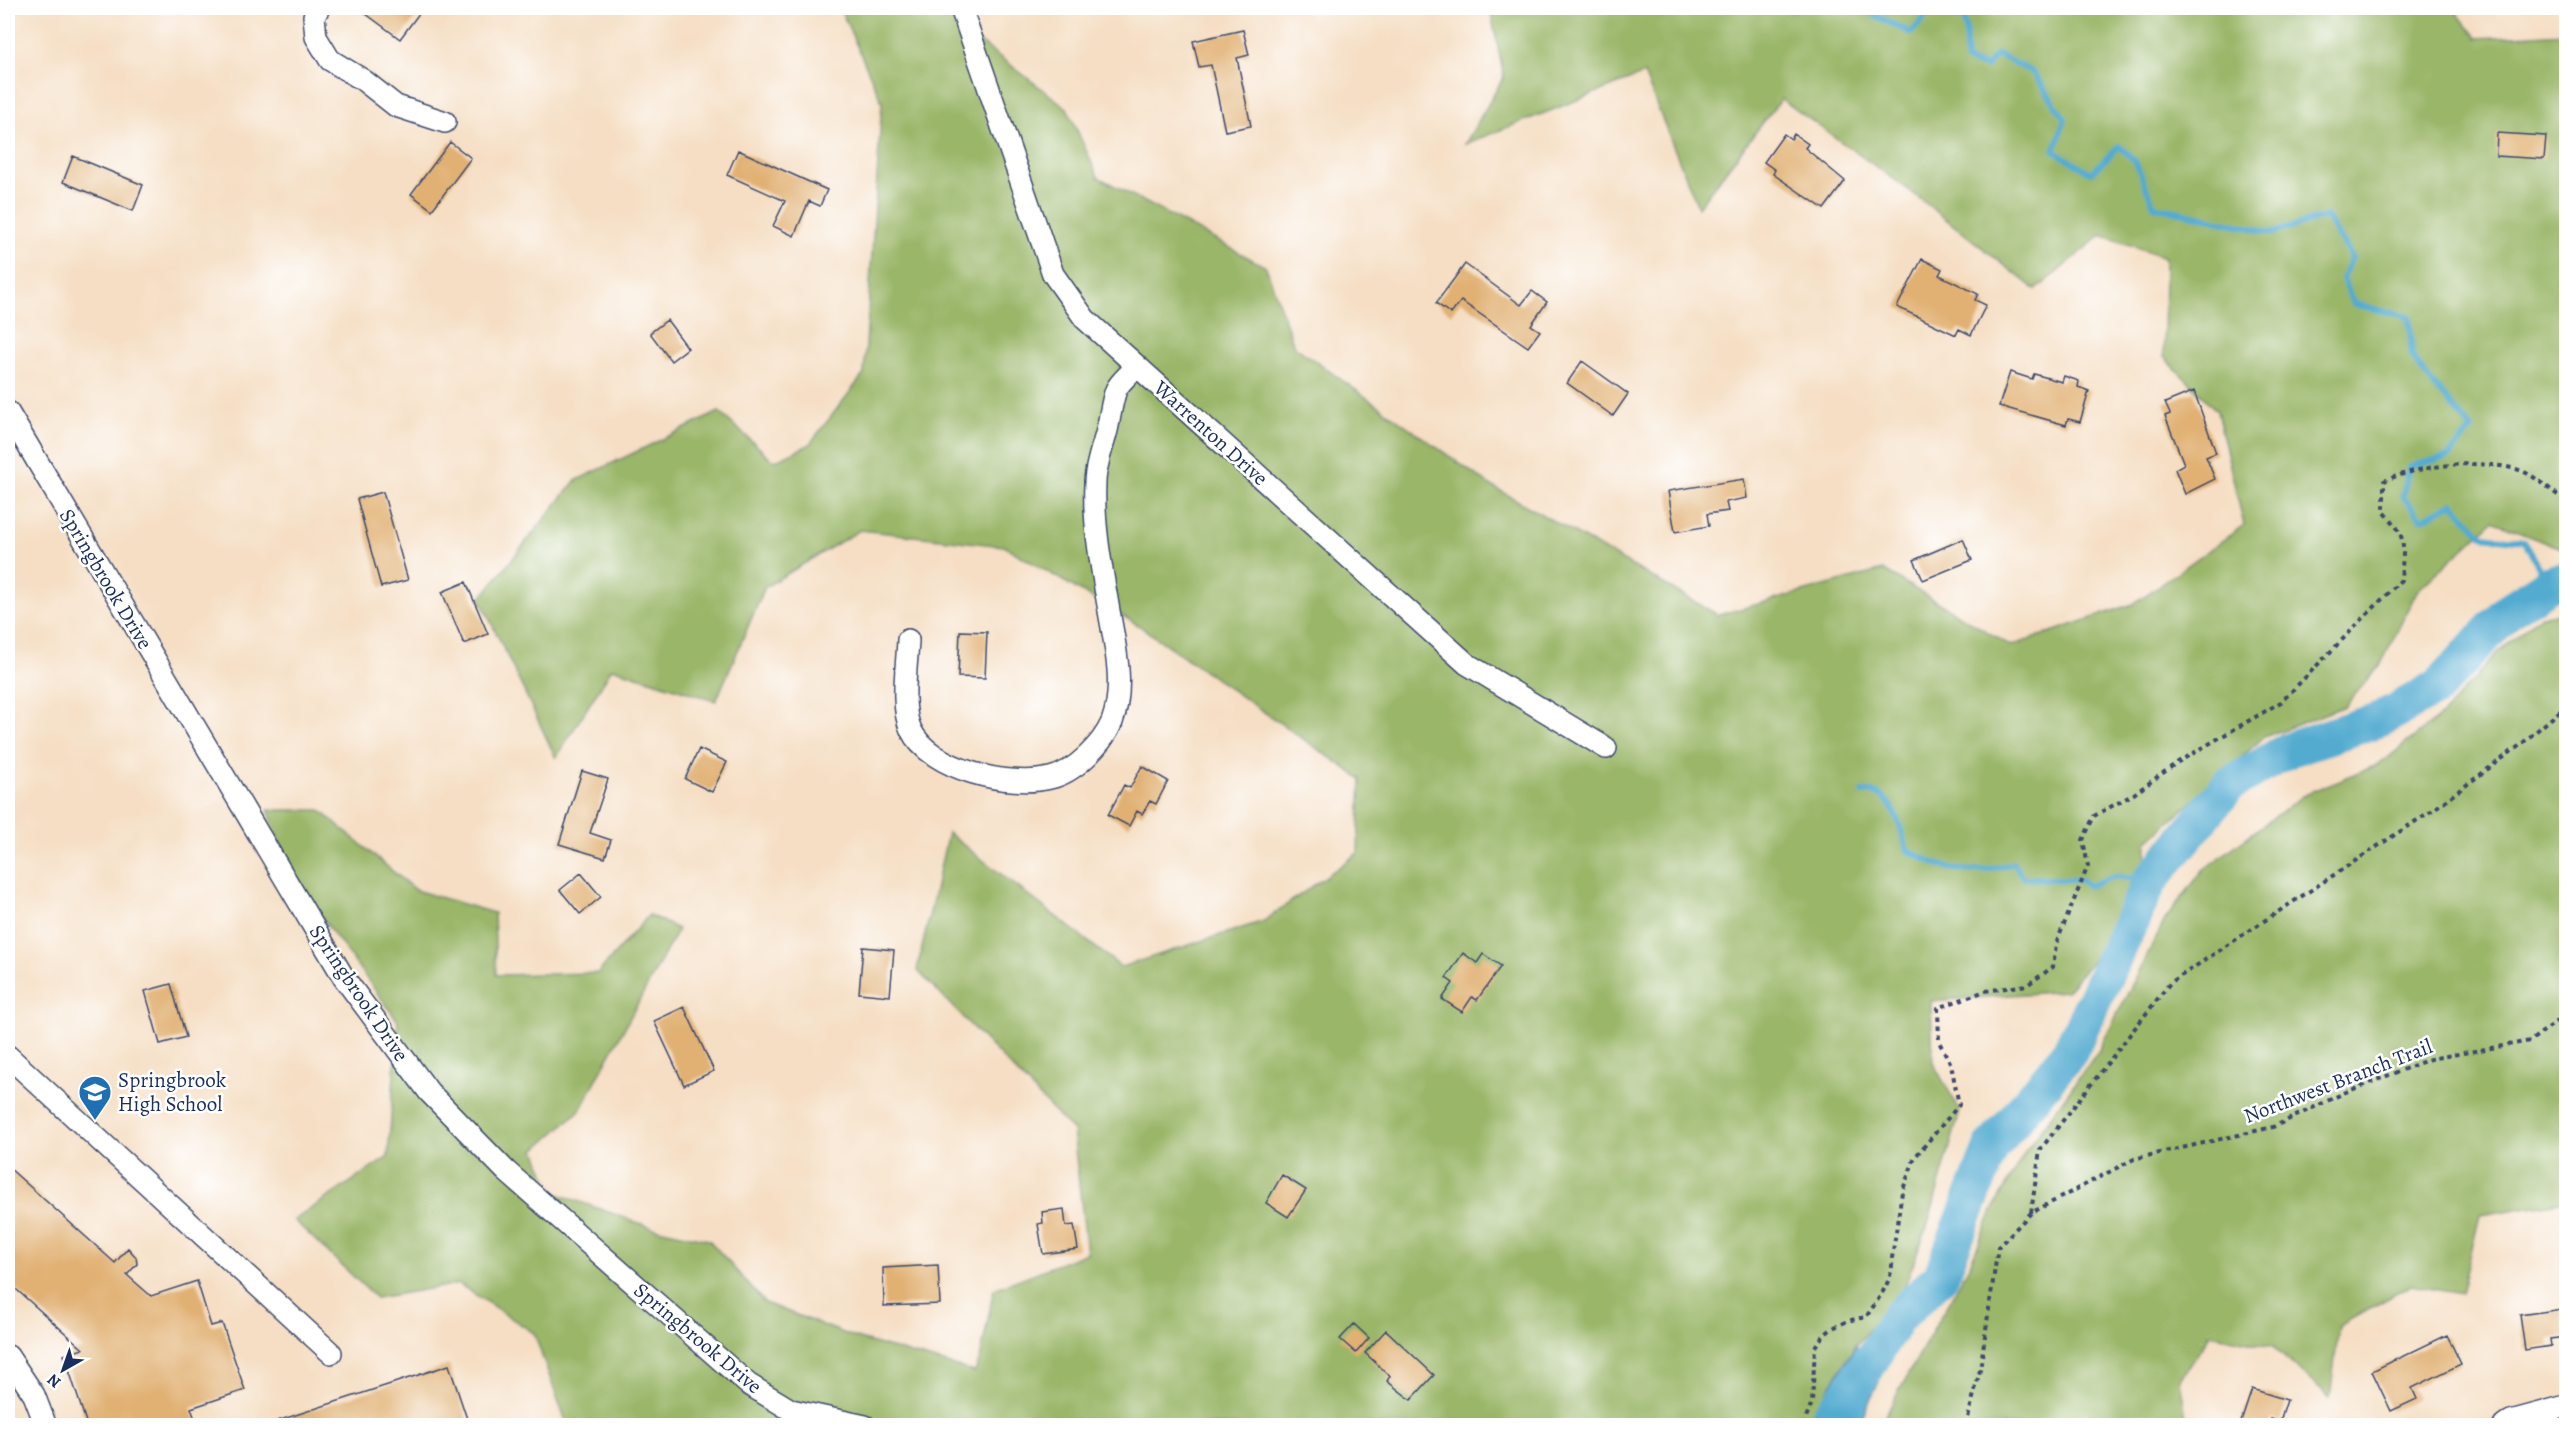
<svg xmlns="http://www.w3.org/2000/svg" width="2574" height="1433" viewBox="0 0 2574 1433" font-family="Alegreya,serif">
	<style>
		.forest { fill: #9ab668; stroke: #5a7263; stroke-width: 1.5 }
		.water { fill: #53abd0; stroke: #376d97; stroke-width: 1.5 }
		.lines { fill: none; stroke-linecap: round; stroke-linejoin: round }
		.stream { stroke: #53abd0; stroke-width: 6 }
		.river { stroke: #53abd0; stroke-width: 36 }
		.building { fill: #e1b173 }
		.minor-casing { stroke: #3c496d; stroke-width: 24 }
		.path { stroke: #3c496d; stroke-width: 4; stroke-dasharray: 4.5 4.5; stroke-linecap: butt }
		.minor { stroke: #fff; stroke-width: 21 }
		.labels { text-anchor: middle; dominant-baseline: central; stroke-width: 5; stroke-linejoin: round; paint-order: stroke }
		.street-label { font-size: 21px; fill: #1b2f5e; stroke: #fff }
		.poi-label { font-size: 21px; fill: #1b2f5e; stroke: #fff; text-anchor: start }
	</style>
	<rect width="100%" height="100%" fill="#fff"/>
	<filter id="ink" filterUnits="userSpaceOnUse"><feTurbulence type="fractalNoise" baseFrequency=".0167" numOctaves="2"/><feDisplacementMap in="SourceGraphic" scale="12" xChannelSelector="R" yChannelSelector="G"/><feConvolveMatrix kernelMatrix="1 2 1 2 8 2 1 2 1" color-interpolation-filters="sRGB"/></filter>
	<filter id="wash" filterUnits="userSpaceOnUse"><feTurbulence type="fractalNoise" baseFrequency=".008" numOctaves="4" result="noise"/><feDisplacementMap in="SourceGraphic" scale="24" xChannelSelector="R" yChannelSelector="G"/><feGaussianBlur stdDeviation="1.35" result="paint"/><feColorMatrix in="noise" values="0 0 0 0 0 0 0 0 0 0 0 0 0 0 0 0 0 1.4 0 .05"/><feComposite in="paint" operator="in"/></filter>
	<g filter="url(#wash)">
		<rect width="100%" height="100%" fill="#f5dec3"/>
		<path class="forest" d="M 840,8 L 949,8 L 955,23 L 1067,108 L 1098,177 L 1266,267 L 1294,346 L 1490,485 L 1718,615 L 1883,570 L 2011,646 L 2133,604 L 2244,525 L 2217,411 L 2164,357 L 2165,257 L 2101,235 L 2036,290 L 1910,191 L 1781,99 L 1698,207 L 1644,74 L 1465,144 L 1504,77 L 1490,8 L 2453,8 L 2477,38 L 2566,33 L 2566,550 L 2493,521 L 2417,591 L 2381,664 L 2345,706 L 2264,737 L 2147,842 L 2145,883 L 2099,953 L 2066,991 L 1931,1001 L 1933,1063 L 1960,1111 L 1928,1224 L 1904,1288 L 1856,1345 L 1806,1425 L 567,1425 L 534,1333 L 459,1284 L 376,1298 L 294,1220 L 388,1157 L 398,1021 L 291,876 L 268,810 L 320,810 L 415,890 L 494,913 L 496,975 L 598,973 L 649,915 L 678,929 L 580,1110 L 535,1150 L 552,1192 L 653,1228 L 709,1240 L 765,1303 L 859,1339 L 975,1372 L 980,1359 L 994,1289 L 1087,1253 L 1073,1131 L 917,970 L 948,833 L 1121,967 L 1264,921 L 1358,853 L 1361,779 L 1138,625 L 1004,546 L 860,530 L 765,587 L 716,701 L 612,668 L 556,758 L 480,599 L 575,481 L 719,412 L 774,461 L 809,445 L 864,374 L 882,102 Z
			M 2566,613 L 2566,1201 L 2480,1215 L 2461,1294 L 2411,1285 L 2339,1326 L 2330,1398 L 2273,1347 L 2210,1334 L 2180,1379 L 2187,1425 L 1880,1425 L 1970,1264 L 1992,1211 L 2025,1152 L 2099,1050 L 2165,920 L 2203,870 L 2305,794 L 2380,764 L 2443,714 L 2498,652 L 2541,615 Z"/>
		<path class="water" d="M 1856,1345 L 1879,1382 L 1858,1425 L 1806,1425 Z"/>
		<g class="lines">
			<path class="stream" d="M 1860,8 L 1911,33 L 1933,8
				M 1960,8 L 1966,28 L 1966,61 L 1986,67 L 1997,54 L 2034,73 L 2065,119 L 2054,151 L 2091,173 L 2119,146 L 2135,161 L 2154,206 L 2273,233 L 2326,216 L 2352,257 L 2343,279 L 2354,304 L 2409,317 L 2412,356 L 2425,375 L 2472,429 L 2448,457 L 2409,466 L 2403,497 L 2422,519 L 2453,503 L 2483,536 L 2524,541 L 2549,584
				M 1862,792 C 1894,788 1900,827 1907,850 C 1945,871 1972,877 2013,863 L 2024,878 L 2081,880 L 2089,886 L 2114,876 L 2150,881"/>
			<path class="river" d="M 1826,1426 L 1829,1417 L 1863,1374 L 1897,1318 L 1941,1276 L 1991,1148 L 2069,1053 L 2150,881 L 2229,785 L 2290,749 L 2381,719 L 2437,688 L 2509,610 L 2549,584 L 2566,578"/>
		</g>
		<g id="blocks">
			<path class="building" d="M 358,8 L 423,8 L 400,39 Z
				M 1243,30 L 1249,55 L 1237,58 L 1251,126 L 1225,131 L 1211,65 L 1199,67 L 1193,41 Z
				M 2497,133 L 2546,136 L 2544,159 L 2496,156 Z
				M 1784,134 L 1791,139 L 1794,134 L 1808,144 L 1805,148 L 1845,181 L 1824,209 L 1773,174 L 1775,170 L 1764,162 Z
				M 450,142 L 471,158 L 432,210 L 411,194 Z
				M 738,150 L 827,190 L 820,206 L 809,201 L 794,236 L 773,226 L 785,201 L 727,175 Z
				M 73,156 L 143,185 L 133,211 L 63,182 Z
				M 1922,259 L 1942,269 L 1939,275 L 1978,294 L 1975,300 L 1986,305 L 1971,335 L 1959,329 L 1956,335 L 1897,307 Z
				M 1465,264 L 1521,305 L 1532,291 L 1547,302 L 1531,325 L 1540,331 L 1528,347 L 1461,301 L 1451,314 L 1436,303 Z
				M 667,320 L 688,348 L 671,361 L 650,333 Z
				M 1582,361 L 1628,394 L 1613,416 L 1567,383 Z
				M 2010,372 L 2032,379 L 2034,374 L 2062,382 L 2064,376 L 2079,381 L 2078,387 L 2089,391 L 2080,422 L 2068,419 L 2066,425 L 1999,406 Z
				M 2194,391 L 2216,453 L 2206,457 L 2215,479 L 2185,494 L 2175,469 L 2184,464 L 2165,416 L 2170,414 L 2165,403 Z
				M 1744,479 L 1747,498 L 1726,502 L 1728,511 L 1707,514 L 1709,526 L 1675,532 L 1668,491 Z
				M 383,492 L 408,580 L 381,587 L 357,499 Z
				M 1963,539 L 1972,560 L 1923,580 L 1914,560 Z
				M 466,582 L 488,634 L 464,644 L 442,592 Z
				M 960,631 L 987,632 L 985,678 L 958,677 Z
				M 699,749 L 727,762 L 712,792 L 685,779 Z
				M 1142,766 L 1168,781 L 1156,804 L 1150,801 L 1142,814 L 1137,811 L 1129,826 L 1108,815 L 1124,785 L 1130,788 Z
				M 582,771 L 608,779 L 590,833 L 611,840 L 605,858 L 559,844 Z
				M 581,873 L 601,897 L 580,914 L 560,890 Z
				M 863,947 L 894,950 L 890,996 L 859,993 Z
				M 1463,953 L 1477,963 L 1483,954 L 1501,966 L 1477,1000 L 1472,997 L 1462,1012 L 1442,999 L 1453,983 L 1446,978 Z
				M 171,984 L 186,1037 L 160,1044 L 145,991 Z
				M 684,1007 L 714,1071 L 684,1085 L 654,1021 Z
				M 8,1167 L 115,1263 L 128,1248 L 136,1257 L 137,1264 L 127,1275 L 151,1296 L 197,1281 L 211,1326 L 222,1323 L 245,1390 L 191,1408 L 197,1425 L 87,1425 L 64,1355 L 83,1349 L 8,1282 Z
				M 1282,1175 L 1306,1190 L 1288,1217 L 1266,1203 Z
				M 1064,1209 L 1066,1226 L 1074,1225 L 1078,1249 L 1043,1254 L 1038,1224 L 1043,1223 L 1042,1212 Z
				M 938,1265 L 940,1304 L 884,1306 L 883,1268 Z
				M 2562,1309 L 2566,1337 L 2550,1339 L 2551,1346 L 2525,1350 L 2520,1315 Z
				M 1354,1324 L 1369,1338 L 1356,1353 L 1340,1339 Z
				M 1386,1330 L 1434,1375 L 1411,1400 L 1387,1381 L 1390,1376 L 1365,1353 Z
				M 2447,1335 L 2461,1364 L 2412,1388 L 2417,1399 L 2391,1411 L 2372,1371 Z
				M 449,1365 L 469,1425 L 274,1425 L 274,1422 Z
				M 2252,1389 L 2287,1400 L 2280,1422 L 2271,1419 L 2269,1425 L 2240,1425 Z"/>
		</g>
	</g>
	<g filter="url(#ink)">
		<use href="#blocks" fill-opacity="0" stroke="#3c496d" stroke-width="1.5"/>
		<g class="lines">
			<defs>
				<path id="minor" d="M 319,8 L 314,16 L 316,37 L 330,60 L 363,80 L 396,106 L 445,122
					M 961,8 L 1053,274 L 1085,319 L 1467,664 L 1606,748
					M 8,412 L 344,978 L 429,1092 L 506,1171 L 748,1384 L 791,1410 L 865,1426
					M 908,640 C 907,666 900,707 911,730 C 930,770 1010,788 1050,778 C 1074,773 1102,745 1112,722 C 1126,685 1114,642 1108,605 C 1101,565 1093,523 1095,483 C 1095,467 1102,449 1106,434 C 1110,420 1111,403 1116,390 C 1120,381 1131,373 1137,366
					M 8,1056 L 331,1353
					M 8,1356 L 34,1395 L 46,1426
					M 2504,1426 L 2511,1421 L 2566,1406"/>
			</defs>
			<use href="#minor" class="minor-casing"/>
			<path class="path" d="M 2031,1213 L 2040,1150 L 2170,983 L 2434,809 L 2519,746 L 2566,706
				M 1803,1426 L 1812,1403 L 1815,1347 C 1826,1328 1845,1320 1866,1317 C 1878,1299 1894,1280 1892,1258 L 1902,1192 L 1915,1157 L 1959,1105 L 1951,1064 L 1939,1042 L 1938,1008 L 1985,991 L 2027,985 L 2053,967 L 2056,944 L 2088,866 L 2083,840 L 2094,816 L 2134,794 L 2178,762 L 2281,702 L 2401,580 C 2403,547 2409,537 2384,512 L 2384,481 C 2420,465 2476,459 2516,469 C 2534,474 2551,490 2566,502
				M 1966,1426 L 1980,1370 L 1998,1247 L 2031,1213 L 2134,1159 L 2273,1127 L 2346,1092 L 2430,1059 L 2530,1041 L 2566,1015"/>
			<use href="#minor" class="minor"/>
		</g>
	</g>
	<defs>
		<symbol id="school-pin" viewBox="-11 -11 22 30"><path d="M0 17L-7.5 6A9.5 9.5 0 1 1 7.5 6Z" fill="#1f6fb2" stroke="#fff"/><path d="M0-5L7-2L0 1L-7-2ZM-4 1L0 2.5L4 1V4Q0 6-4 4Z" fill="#fff"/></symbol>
	</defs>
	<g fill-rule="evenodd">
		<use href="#school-pin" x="76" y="1073" width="38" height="52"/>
	</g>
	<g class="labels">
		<g class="street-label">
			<text transform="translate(1211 433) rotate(42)">Warrenton Drive</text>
			<text transform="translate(106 579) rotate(59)">Springbrook Drive</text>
			<text transform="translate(359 993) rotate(56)">Springbrook Drive</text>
			<text transform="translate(2338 1081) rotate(-21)">Northwest Branch Trail</text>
			<text transform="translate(698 1338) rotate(40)">Springbrook Drive</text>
		</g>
		<g class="poi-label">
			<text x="118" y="1080">Springbrook<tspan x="118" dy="24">High School</tspan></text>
		</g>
	</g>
	<rect width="2574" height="1433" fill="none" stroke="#fff" stroke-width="30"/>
	<g transform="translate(63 1370) rotate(220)" stroke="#ffffff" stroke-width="4.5" paint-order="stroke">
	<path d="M0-4.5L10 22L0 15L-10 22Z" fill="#1b2f5e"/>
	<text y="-9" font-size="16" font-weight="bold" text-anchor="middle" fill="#1b2f5e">N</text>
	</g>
</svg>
